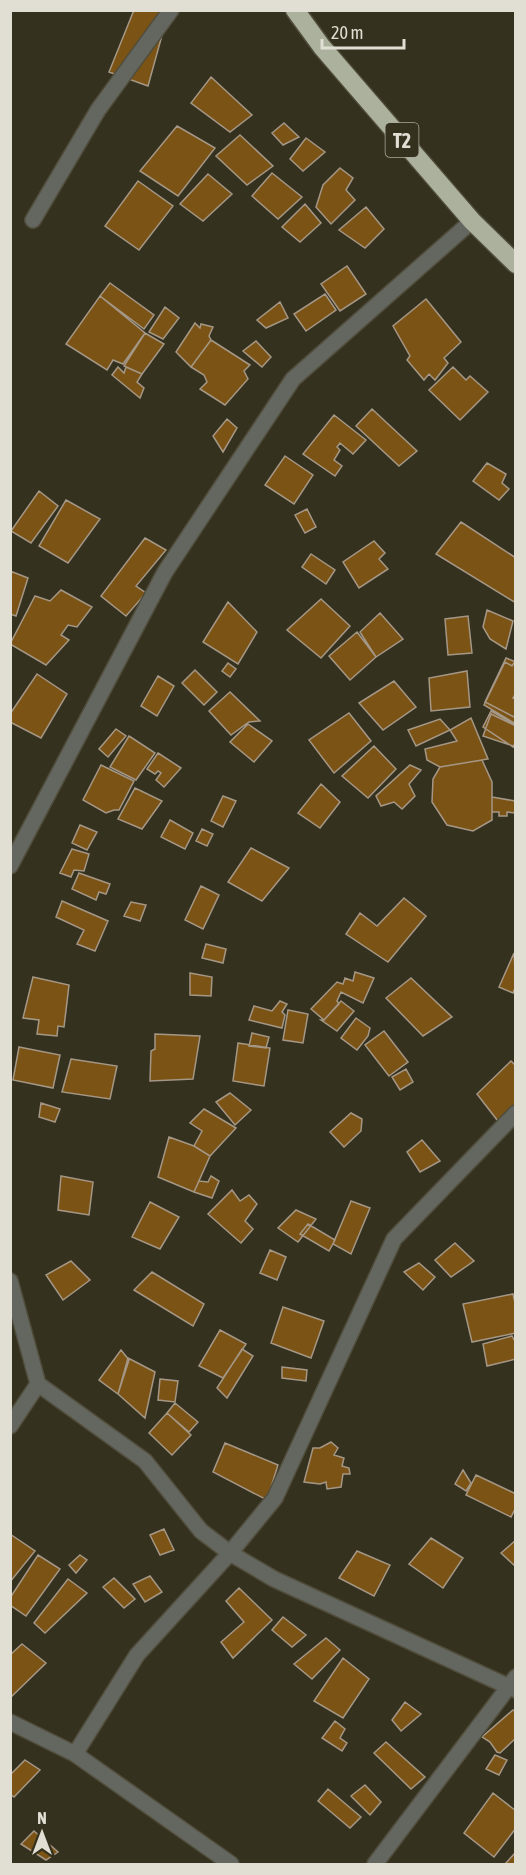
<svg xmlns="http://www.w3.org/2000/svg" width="526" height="1875" viewBox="0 0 526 1875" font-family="'Asap Condensed',sans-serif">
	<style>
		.building { fill: #7b5314; stroke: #a59786; stroke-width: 1.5 }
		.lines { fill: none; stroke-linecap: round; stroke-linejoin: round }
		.street-casing { stroke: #514d3c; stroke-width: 18 }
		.highway-casing { stroke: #514d3c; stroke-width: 21 }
		.street { stroke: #64675f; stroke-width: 15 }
		.highway { stroke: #abb19d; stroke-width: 18 }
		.labels { text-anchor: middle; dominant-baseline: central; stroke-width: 6; stroke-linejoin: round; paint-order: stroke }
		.shield { fill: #35311f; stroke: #adab9e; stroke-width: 1.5 }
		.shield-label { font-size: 20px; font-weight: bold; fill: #e1dfd4 }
	</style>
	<rect width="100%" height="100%" fill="#35311f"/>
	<path class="building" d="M 134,10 L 169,10 L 148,86 L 109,72 Z
		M 211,77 L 252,115 L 230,132 L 191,103 Z
		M 284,123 L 299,137 L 283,145 L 272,133 Z
		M 177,126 L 215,148 L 178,196 L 140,171 Z
		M 240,135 L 273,166 L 247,185 L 216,156 Z
		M 306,138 L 325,152 L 303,171 L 290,159 Z
		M 340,168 L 353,178 L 346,190 L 355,200 L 331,224 L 316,207 L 323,185 Z
		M 272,173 L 302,197 L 278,219 L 252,196 Z
		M 208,174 L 232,194 L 203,221 L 180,204 Z
		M 138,181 L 173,206 L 139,250 L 105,226 Z
		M 305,204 L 321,223 L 300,242 L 282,227 Z
		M 366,207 L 384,229 L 365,248 L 339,230 Z
		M 347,266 L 366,294 L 340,311 L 321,284 Z
		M 110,283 L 154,315 L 144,329 L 100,296 Z
		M 325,294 L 336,310 L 306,331 L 294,314 Z
		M 100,296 L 145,333 L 123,364 L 113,360 L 107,370 L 66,344 Z
		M 426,299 L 461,342 L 444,358 L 448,363 L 435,380 L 429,374 L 424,380 L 407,360 L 410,356 L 393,326 Z
		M 280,302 L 288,318 L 266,328 L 257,320 Z
		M 165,307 L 179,318 L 163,339 L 149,332 Z
		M 195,323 L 200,328 L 201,324 L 213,327 L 209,336 L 211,340 L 191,367 L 176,352 Z
		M 145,333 L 164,344 L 142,374 L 124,366 Z
		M 211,340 L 250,365 L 244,371 L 248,379 L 225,405 L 200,389 L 207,382 L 204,375 L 191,367 Z
		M 256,341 L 271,357 L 262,367 L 243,351 Z
		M 118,367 L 124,373 L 126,367 L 142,374 L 137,382 L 144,388 L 140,398 L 112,375 Z
		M 453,367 L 466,380 L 470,376 L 488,392 L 460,420 L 429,390 Z
		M 372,409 L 417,451 L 399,466 L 356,426 Z
		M 334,415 L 366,440 L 353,454 L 340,443 L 337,447 L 340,450 L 334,460 L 342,466 L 335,476 L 303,454 Z
		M 227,419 L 237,428 L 223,452 L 213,436 Z
		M 285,456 L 313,475 L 294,504 L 265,485 Z
		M 487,463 L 506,474 L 502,483 L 509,489 L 499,500 L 473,481 Z
		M 39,491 L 58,506 L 31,543 L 11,531 Z
		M 66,500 L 100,519 L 68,563 L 39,546 Z
		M 307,509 L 316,527 L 305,533 L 295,515 Z
		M 461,522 L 516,558 L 516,603 L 436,554 Z
		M 145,538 L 166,550 L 136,586 L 146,593 L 126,616 L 101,596 Z
		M 374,541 L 385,553 L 379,559 L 388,569 L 359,588 L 343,562 Z
		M 311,554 L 335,570 L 326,584 L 302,567 Z
		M 10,571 L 28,578 L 16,616 L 10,614 Z
		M 61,590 L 92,607 L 77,627 L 68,625 L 61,635 L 69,640 L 46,665 L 10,644 L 35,596 L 50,601 Z
		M 321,599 L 350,626 L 321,658 L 287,630 Z
		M 228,602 L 257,632 L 238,664 L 203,642 Z
		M 487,610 L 513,621 L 506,649 L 490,639 L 483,627 Z
		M 380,613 L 403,639 L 376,657 L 360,632 Z
		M 468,616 L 472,653 L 448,655 L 445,619 Z
		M 357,632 L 376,657 L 350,680 L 329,656 Z
		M 506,658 L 516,662 L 516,718 L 485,702 Z
		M 516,660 L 516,693 L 513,698 L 516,699 L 516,724 L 484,705 L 505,662 L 512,666 Z
		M 228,663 L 236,669 L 230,677 L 222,671 Z
		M 195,670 L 217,692 L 204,705 L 182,683 Z
		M 467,671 L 470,707 L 431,711 L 429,678 Z
		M 37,674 L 67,694 L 41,738 L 10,722 L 10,714 Z
		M 158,676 L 174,686 L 157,716 L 141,706 Z
		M 394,681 L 416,707 L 383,730 L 359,703 Z
		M 230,692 L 260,721 L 249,722 L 231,735 L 209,711 Z
		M 491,711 L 516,725 L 516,742 L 513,747 L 483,727 Z
		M 349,713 L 371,741 L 334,773 L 309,740 Z
		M 491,714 L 516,726 L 516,747 L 483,736 Z
		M 471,718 L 488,759 L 440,767 L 427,760 L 425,749 L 457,741 L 450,730 Z
		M 440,719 L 450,730 L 416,746 L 408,730 Z
		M 248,724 L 272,741 L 254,762 L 230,742 Z
		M 116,729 L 126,736 L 108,757 L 99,749 Z
		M 129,736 L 155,753 L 136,780 L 110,767 Z
		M 374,746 L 396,769 L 368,798 L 342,776 Z
		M 158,753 L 181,768 L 164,787 L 156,780 L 161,773 L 158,771 L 155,774 L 147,769 Z
		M 482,760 L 492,782 L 492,820 L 473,831 L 447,825 L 432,802 L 433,779 L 440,767 Z
		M 101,765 L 134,781 L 119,810 L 114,810 L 106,813 L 83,800 Z
		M 410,765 L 421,770 L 409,784 L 415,796 L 402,809 L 394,802 L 381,806 L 376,796 Z
		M 321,784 L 340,802 L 320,828 L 298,813 Z
		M 135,788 L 162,801 L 142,829 L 118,819 Z
		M 223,796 L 236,801 L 223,827 L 211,821 Z
		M 492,797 L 515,801 L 515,813 L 507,812 L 507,816 L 499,816 L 499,812 L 492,812 Z
		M 170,820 L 193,833 L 185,849 L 161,837 Z
		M 80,825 L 97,832 L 87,850 L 72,843 Z
		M 202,829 L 213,834 L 207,846 L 196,841 Z
		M 251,848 L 289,868 L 262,901 L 228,882 Z
		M 72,849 L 89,854 L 84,871 L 74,870 L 71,877 L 60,873 Z
		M 79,873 L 110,884 L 106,894 L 99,892 L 96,900 L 72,889 Z
		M 201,886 L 219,895 L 203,929 L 185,920 Z
		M 404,898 L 426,916 L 388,962 L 346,934 L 360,913 L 377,926 Z
		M 62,901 L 108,921 L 95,951 L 77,944 L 84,930 L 56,917 Z
		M 131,902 L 146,905 L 140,921 L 124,916 Z
		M 206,944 L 226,949 L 223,963 L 202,958 Z
		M 514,953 L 516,986 L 513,993 L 499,987 Z
		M 355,972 L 374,978 L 363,1003 L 341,992 L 337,1001 L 339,1004 L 324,1020 L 311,1009 L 337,982 L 343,984 L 345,978 L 353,981 Z
		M 190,973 L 212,977 L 211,996 L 190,995 Z
		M 33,977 L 69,985 L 64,1027 L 58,1026 L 57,1036 L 37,1034 L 39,1020 L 23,1018 Z
		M 411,978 L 452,1017 L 423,1036 L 386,998 Z
		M 280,1001 L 287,1004 L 282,1012 L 285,1015 L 282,1028 L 249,1020 L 254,1006 L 272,1011 Z
		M 341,1001 L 354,1011 L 337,1031 L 321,1020 L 324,1020 Z
		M 288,1010 L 308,1014 L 303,1043 L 283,1040 Z
		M 356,1018 L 370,1028 L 368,1036 L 357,1050 L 341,1038 Z
		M 384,1031 L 408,1062 L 389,1076 L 365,1045 Z
		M 252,1033 L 269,1037 L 266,1048 L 249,1046 Z
		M 155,1034 L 200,1036 L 193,1079 L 150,1081 L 151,1051 L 155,1049 Z
		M 238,1043 L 270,1048 L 264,1086 L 233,1081 Z
		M 19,1047 L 60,1055 L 53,1088 L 13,1080 Z
		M 71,1059 L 117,1066 L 110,1099 L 62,1092 Z
		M 511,1061 L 516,1066 L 516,1110 L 501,1125 L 477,1094 Z
		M 406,1069 L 413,1082 L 400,1090 L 392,1077 Z
		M 230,1093 L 251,1110 L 235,1125 L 216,1102 Z
		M 41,1103 L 60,1109 L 55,1122 L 39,1117 Z
		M 204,1109 L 236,1128 L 210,1156 L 194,1146 L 202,1131 L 190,1123 Z
		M 351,1113 L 362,1119 L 361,1131 L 344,1147 L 330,1132 Z
		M 169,1137 L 194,1146 L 210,1156 L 194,1192 L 158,1177 Z
		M 422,1140 L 440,1161 L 420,1172 L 407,1152 Z
		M 61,1176 L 93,1182 L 89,1215 L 58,1210 Z
		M 211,1176 L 219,1181 L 212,1198 L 194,1192 L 199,1181 L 208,1182 Z
		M 232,1190 L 240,1201 L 249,1195 L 257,1204 L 245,1221 L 253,1229 L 241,1243 L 208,1214 Z
		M 351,1201 L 370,1208 L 351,1254 L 333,1244 Z
		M 150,1202 L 179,1217 L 160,1249 L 132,1237 Z
		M 296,1210 L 316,1219 L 298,1242 L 278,1228 Z
		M 308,1224 L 335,1240 L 329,1251 L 300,1234 Z
		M 455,1243 L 474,1261 L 451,1277 L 435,1260 Z
		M 270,1250 L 286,1257 L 277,1280 L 260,1273 Z
		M 71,1261 L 90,1280 L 63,1300 L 46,1275 Z
		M 419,1263 L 435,1277 L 423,1290 L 404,1272 Z
		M 152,1272 L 204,1304 L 193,1326 L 134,1290 Z
		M 513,1294 L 516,1307 L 516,1333 L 472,1342 L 463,1304 Z
		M 283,1307 L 324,1321 L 311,1358 L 271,1343 Z
		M 220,1330 L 246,1344 L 223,1378 L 199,1366 Z
		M 512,1336 L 516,1343 L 516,1359 L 487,1366 L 483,1344 Z
		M 242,1349 L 253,1356 L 227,1398 L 217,1388 Z
		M 121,1350 L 129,1360 L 118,1394 L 99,1380 Z
		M 128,1358 L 155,1372 L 145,1418 L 118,1394 Z
		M 282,1367 L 307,1370 L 306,1381 L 282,1378 Z
		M 160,1379 L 178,1381 L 175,1402 L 158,1400 Z
		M 175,1403 L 198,1422 L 189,1432 L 167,1413 Z
		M 167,1413 L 191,1435 L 172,1455 L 149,1433 Z
		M 331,1442 L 338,1448 L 334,1455 L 344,1458 L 342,1466 L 349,1468 L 350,1474 L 343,1474 L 341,1487 L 327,1489 L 326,1482 L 320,1484 L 304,1482 L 313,1448 L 320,1448 Z
		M 225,1443 L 278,1465 L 267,1500 L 213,1472 Z
		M 463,1470 L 471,1483 L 466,1491 L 455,1484 Z
		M 476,1475 L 516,1494 L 516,1507 L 511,1517 L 466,1495 Z
		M 164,1529 L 174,1550 L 160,1555 L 150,1535 Z
		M 10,1534 L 35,1551 L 10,1582 Z
		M 431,1538 L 463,1558 L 443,1588 L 409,1564 Z
		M 516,1540 L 516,1567 L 501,1553 Z
		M 357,1551 L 390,1565 L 374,1596 L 339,1578 Z
		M 38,1555 L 60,1569 L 26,1616 L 10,1605 L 10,1598 Z
		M 80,1555 L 87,1560 L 76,1573 L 69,1565 Z
		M 150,1576 L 162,1592 L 145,1602 L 133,1584 Z
		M 114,1578 L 135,1599 L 124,1608 L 103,1587 Z
		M 68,1579 L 87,1593 L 45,1633 L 34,1623 Z
		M 239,1588 L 272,1620 L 233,1658 L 221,1642 L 244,1622 L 226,1601 Z
		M 283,1617 L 306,1635 L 292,1647 L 272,1630 Z
		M 326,1638 L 340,1650 L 312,1679 L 294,1664 Z
		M 22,1644 L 46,1663 L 10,1698 L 10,1655 Z
		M 343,1658 L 369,1679 L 343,1718 L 314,1701 Z
		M 405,1702 L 421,1714 L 401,1731 L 392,1720 Z
		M 513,1710 L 516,1712 L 516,1738 L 500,1753 L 497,1752 L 490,1742 L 482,1737 Z
		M 335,1721 L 345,1729 L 340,1738 L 347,1743 L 342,1751 L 322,1738 Z
		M 386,1742 L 425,1777 L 411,1789 L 374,1753 Z
		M 495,1755 L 507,1760 L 499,1775 L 486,1769 Z
		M 25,1760 L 40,1770 L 14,1797 L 10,1794 L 10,1775 Z
		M 365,1785 L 381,1802 L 370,1815 L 351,1796 Z
		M 328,1789 L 361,1817 L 350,1828 L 318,1801 Z
		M 493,1793 L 516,1811 L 516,1828 L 494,1857 L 464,1833 Z
		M 34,1831 L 58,1852 L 46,1860 L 21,1844 Z
		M 516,1852 L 516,1864 L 505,1864 Z"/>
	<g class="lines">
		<defs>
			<path id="street" d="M 33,220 L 98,110 L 171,10
				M 10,866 L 165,572 L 293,379 L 472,221
				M 10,1281 L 38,1384 L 145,1461 L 201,1531 L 230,1553 L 274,1579 L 516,1690
				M 10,1426 L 38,1384
				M 10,1722 L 75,1754 L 231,1864
				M 75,1754 L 137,1655 L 230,1553 L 275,1498 L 394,1239 L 516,1113
				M 375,1864 L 516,1677"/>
			<path id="highway" d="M 295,10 L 322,47 L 472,221 L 516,264"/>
		</defs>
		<use href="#street" class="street-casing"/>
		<use href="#highway" class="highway-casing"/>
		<use href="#street" class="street"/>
		<use href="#highway" class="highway"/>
	</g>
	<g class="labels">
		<rect class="shield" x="385.5" y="123" width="33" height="34" rx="4.5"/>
		<g class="shield-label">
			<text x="402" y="140">T2</text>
		</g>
	</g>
	<rect width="526" height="1875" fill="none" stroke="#e1dfd4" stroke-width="24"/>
	<g transform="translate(42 1833)" stroke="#35311f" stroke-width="4.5" paint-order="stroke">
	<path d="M0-4.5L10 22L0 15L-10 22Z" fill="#e1dfd4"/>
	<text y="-9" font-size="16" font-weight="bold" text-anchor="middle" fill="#e1dfd4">N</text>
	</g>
	<path d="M322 39v9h82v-9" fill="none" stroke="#e1dfd4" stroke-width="3"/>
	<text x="331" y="39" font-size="18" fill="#e1dfd4" stroke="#35311f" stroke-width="4.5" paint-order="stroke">20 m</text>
</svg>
